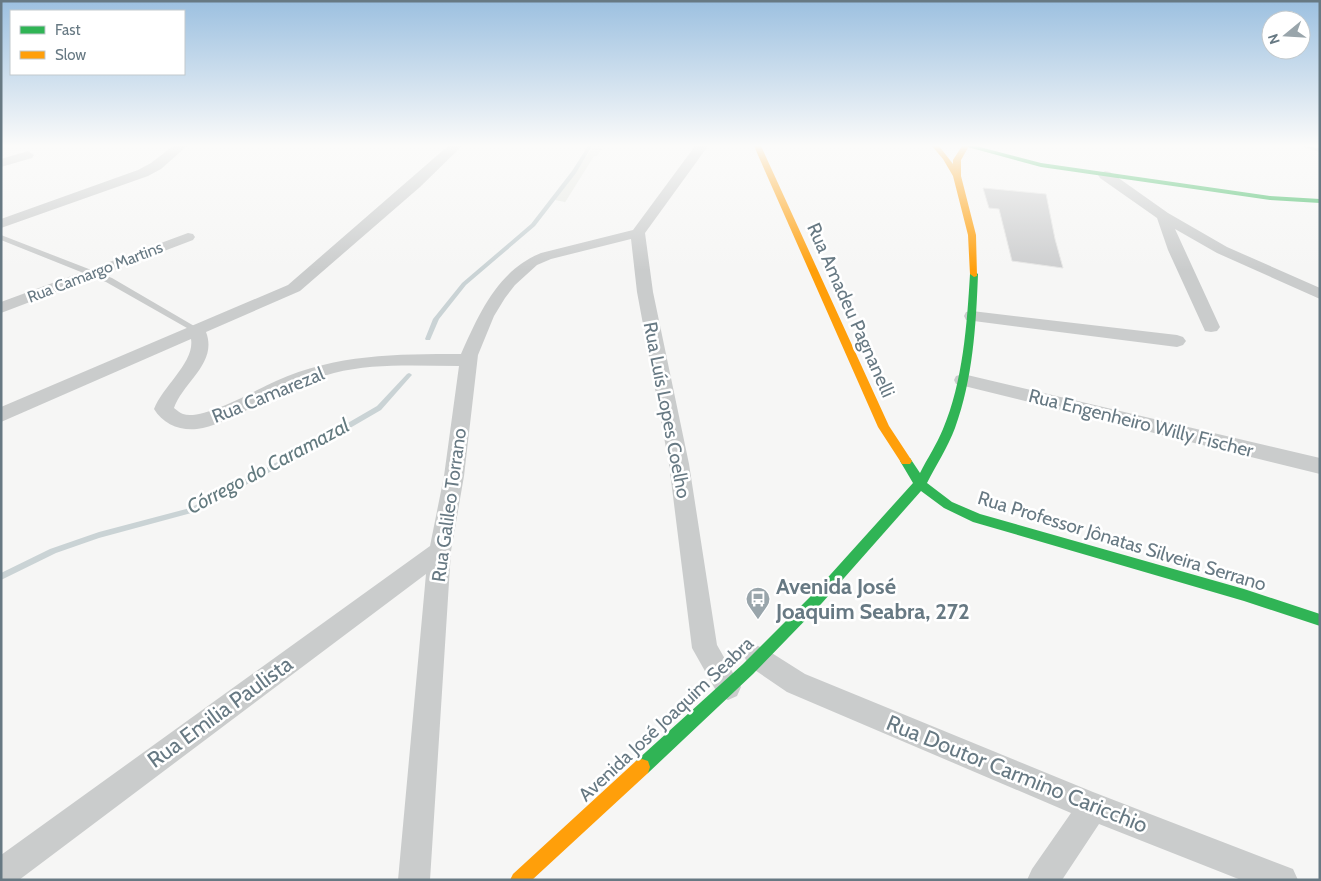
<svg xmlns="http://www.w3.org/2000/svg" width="1321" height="881" viewBox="0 0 1321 881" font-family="Cabin,sans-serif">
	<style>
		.green { fill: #e6e8e3 }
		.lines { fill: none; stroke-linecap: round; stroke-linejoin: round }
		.stream { fill: #cad3d5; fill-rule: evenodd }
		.building { fill: #cdcecf; stroke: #e5e5e4 }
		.lane { fill: #cacccc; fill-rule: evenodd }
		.street { fill: #cacccc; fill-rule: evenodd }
		.fast { fill: #30b455; fill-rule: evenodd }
		.slow { fill: #ff9f0a; fill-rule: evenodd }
		.labels { text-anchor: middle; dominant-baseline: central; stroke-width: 5; stroke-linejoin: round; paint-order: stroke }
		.far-street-label { font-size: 16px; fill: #677983; stroke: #fff }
		.street-label { font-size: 19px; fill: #677983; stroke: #fff }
		.water-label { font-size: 20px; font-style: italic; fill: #637a7f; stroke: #fff }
		.near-poi-label { font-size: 22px; font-weight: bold; fill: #677983; stroke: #fff; text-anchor: start }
		.near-street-label { font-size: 22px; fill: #677983; stroke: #fff }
	</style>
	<rect width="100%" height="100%" fill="#f6f6f5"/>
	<path class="green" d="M 594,146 L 604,146 L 597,156 L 594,156 L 564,204 L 565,202 L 555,200 Z"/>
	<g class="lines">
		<path class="stream" d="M 588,146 L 592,146 L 576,173 L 535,226 L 466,285 L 439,319 L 430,340 L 426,340 L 425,339 L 433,319 L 462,283 L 531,224 L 572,171 Z
			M 409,373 L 411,374 L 412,375 L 411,376 L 381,410 L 319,446 L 195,512 L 99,538 L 56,553 L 1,580 L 1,573 L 50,549 L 99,532 L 190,508 L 315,442 L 377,406 L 407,374 Z"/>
	</g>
	<path class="building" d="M 983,188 L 1046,194 L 1055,239 L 1063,268 L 1012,261 L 999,209 L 989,208 Z"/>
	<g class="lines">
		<path class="lane" d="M 1303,146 L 1320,148 L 1320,152 L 1304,147 Z
			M 1,235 L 112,278 L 201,330 L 200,332 L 194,332 L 106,282 L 1,240 Z"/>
		<path class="street" d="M 173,146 L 187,146 L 161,169 L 148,176 L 1,228 L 1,219 L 138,170 L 151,163 Z
			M 448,146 L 462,146 L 420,187 L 300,291 L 206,332 C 218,363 183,382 174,408 C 177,410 180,413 183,414 C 203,421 257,389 276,381 C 336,354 396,354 461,354 C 479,314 497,271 541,253 L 633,230 L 695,146 L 708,146 L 645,233 L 653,292 L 689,464 L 717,645 L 741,687 L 737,696 L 728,700 L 719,696 L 692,648 L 669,464 L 637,292 L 631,239 L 551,259 L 537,265 L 515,285 L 505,298 L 494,316 L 478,355 L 464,476 L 451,551 L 430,880 L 398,880 L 426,574 L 19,880 L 1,880 L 1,855 L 430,546 L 444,476 L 459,366 C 417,366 374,363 334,373 C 302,381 272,398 243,412 C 228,419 213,427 197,429 C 180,431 163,424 154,409 C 163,386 195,362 191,339 L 1,422 L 1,407 L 288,285 Z
			M 28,151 L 34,155 L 32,158 L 1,167 L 1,159 Z
			M 1105,171 L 1110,172 L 1168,213 L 1227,247 L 1320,288 L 1320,299 L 1217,253 L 1175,229 L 1220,327 L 1217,331 L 1211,332 L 1205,331 L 1168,250 L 1157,218 L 1100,178 L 1098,175 Z
			M 188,233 L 193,234 L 195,237 L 193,240 L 1,313 L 1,302 Z
			M 972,311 L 1177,335 L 1183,337 L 1186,341 L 1183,345 L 1177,347 L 966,320 L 964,316 L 966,312 Z
			M 963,374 L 1320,458 L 1320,474 L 956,384 L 954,380 L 956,376 Z
			M 758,646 L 767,650 L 805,674 L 1093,792 L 1293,869 L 1298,880 L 1241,880 L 1099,824 L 1062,880 L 1027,880 L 1032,869 L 1071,813 L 787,692 L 749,666 L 745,658 L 749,650 Z"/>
		<path class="fast" d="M 964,146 L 976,146 L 1041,163 L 1270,196 L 1320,199 L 1320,203 L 1270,200 L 1041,167 Z
			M 974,271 L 978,274 C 976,325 973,379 955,428 C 948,447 936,465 927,483 L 952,502 L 980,514 L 1244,589 L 1320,614 L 1320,626 L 1244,601 L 973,522 L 944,508 L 921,491 L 822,603 L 753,674 L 648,773 L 642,775 L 636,773 L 634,767 L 636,761 L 743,664 L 812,595 L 913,483 L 900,461 L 902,458 L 910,458 L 920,473 C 927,459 937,444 943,429 C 963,382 967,324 970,274 Z"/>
		<path class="slow" d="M 754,146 L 761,146 L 889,426 L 912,461 L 910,464 L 902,464 L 878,427 Z
			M 932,146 L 939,146 L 953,164 L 953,160 L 962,146 L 969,146 L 961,160 L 961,176 L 976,235 L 977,276 L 974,277 L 970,274 L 968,235 L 953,176 L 943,159 Z
			M 642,759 L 648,761 L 650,767 L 648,773 L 532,880 L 510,880 L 513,874 L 636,761 Z"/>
	</g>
	<linearGradient id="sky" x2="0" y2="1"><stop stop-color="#9cc0e0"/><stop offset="0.54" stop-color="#fbfbfa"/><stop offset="1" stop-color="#fbfbfa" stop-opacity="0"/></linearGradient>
	<rect width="1321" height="270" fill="url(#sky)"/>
	<defs>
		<symbol id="bus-pin" viewBox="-11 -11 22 30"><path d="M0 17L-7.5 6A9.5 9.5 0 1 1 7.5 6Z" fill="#99a5ab" stroke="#fff"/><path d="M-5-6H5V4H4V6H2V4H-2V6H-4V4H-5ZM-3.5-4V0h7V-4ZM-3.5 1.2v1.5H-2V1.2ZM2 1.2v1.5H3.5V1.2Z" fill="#fff"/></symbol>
	</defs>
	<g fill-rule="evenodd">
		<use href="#bus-pin" x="744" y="585" width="28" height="38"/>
	</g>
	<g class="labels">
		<g class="far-street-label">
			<text transform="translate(95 272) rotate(-21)">Rua Camargo Martins</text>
		</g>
		<g class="street-label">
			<text transform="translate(851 310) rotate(66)">Rua Amadeu Pagnanelli</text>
			<text transform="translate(268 395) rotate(-22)">Rua Camarezal</text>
			<text transform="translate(667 410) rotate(79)">Rua Luís Lopes Coelho</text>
			<text transform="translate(1141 423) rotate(14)">Rua Engenheiro Willy Fischer</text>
			<text transform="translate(449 505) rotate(-82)">Rua Galileo Torrano</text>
			<text transform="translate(1122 541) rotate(17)">Rua Professor Jônatas Silveira Serrano</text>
			<text transform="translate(666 719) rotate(-43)">Avenida José Joaquim Seabra</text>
		</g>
		<g class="water-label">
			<text transform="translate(268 466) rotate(-28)">Córrego do Caramazal</text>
		</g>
		<g class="near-poi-label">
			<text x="776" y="586">Avenida José<tspan x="776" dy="25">Joaquim Seabra, 272</tspan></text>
		</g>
		<g class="near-street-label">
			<text transform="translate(220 712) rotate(-36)">Rua Emilia Paulista</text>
			<text transform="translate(1017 774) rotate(22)">Rua Doutor Carmino Caricchio</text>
		</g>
	</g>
	<rect width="1321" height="881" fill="none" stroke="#677983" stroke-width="5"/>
	<rect x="10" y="10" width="175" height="65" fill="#ffffff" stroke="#c2c9cd"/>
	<rect x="20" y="26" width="25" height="8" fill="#30b455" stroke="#c2c9cd"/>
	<text x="55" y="35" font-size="15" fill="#677983">Fast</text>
	<rect x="20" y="51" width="25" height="8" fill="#ff9f0a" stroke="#c2c9cd"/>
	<text x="55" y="60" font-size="15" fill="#677983">Slow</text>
	<g transform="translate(1286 35) rotate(252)"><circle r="24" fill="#ffffff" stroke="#c2c9cd"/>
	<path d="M0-4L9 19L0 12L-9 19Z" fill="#99a5ab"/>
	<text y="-8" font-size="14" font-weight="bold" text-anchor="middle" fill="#677983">N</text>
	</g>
</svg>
